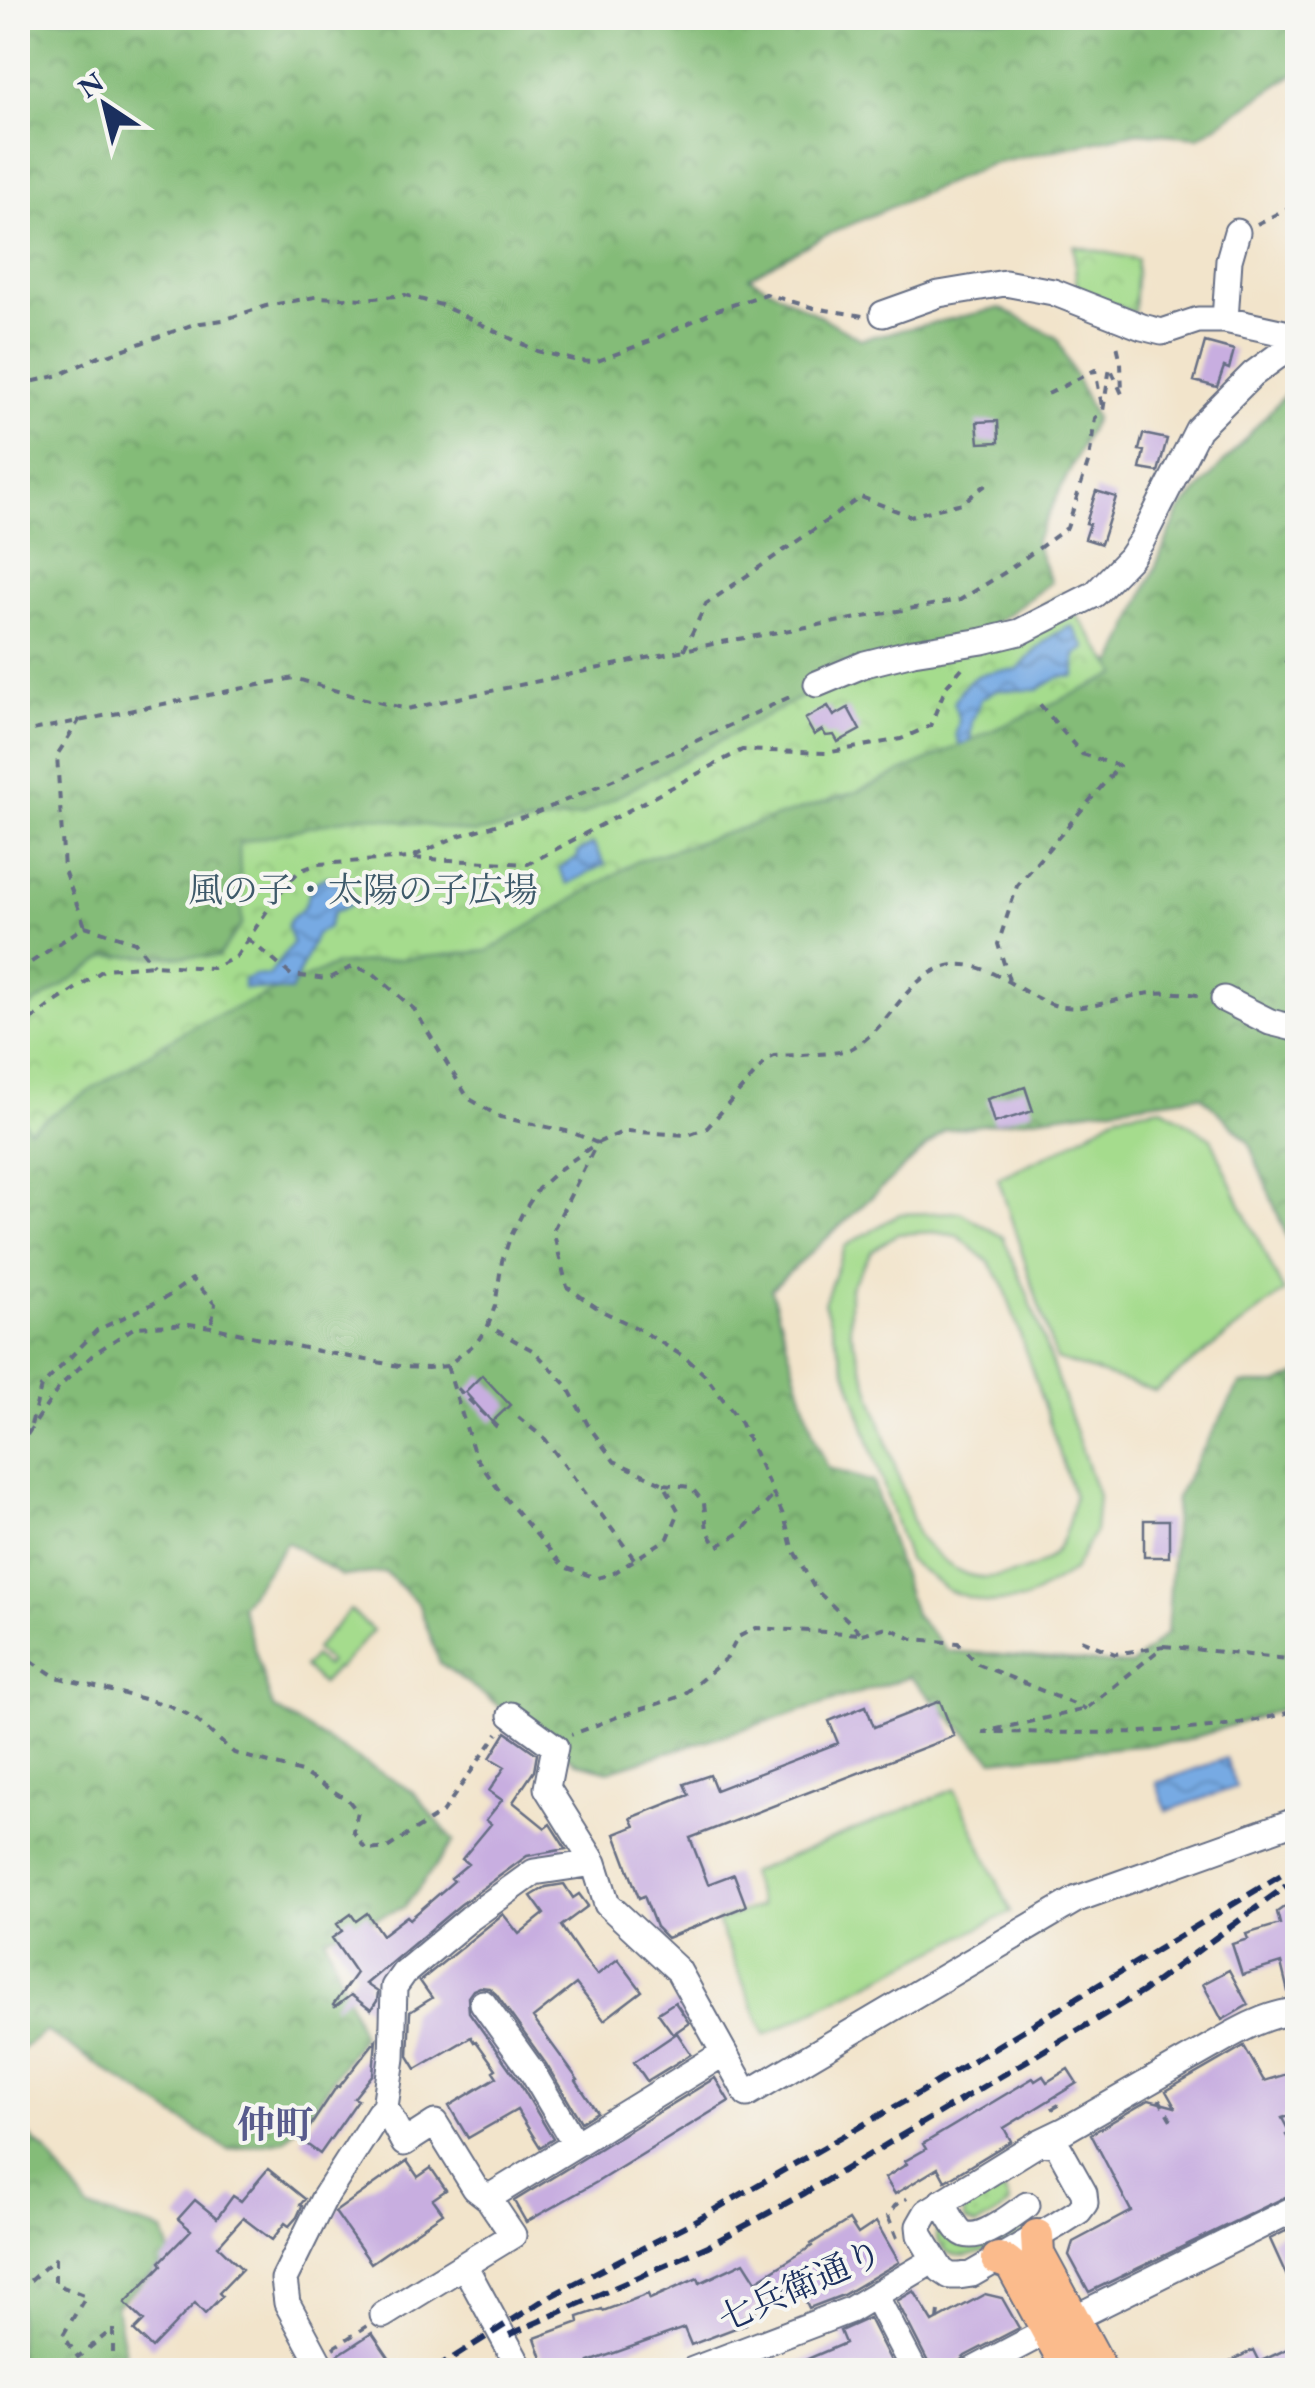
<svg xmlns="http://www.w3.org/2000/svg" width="1315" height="2388" viewBox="0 0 1315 2388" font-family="'EB Garamond','Noto Serif JP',serif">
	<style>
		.grass { fill: url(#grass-dots); stroke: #608676; stroke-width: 2.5 }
		.forest { fill: url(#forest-crowns); stroke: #50766b; stroke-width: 2.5 }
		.park { fill: url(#park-crowns); stroke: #608676; stroke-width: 2.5 }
		.pitch { fill: #a5dc8d; stroke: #608676; stroke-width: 2.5; fill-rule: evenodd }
		.water { fill: url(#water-waves); stroke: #496ca0; stroke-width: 2.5 }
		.building { fill: #c8aee0 }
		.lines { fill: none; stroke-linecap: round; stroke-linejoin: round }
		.minor-casing { stroke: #666e84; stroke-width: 29 }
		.major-casing { stroke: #666e84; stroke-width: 36 }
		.path { stroke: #666e84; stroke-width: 4; stroke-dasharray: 8 8; stroke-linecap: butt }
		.minor { stroke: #fff; stroke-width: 25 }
		.major { stroke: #fbbb8c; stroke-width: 32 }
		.rail { stroke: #1b2f5e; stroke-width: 6; stroke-dasharray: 15 8; stroke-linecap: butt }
		.labels { text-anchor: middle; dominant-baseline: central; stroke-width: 8; stroke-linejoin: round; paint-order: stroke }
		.park-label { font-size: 35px; fill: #3e5a6a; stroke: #f6f6f2 }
		.street-label { font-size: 35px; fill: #1b2f5e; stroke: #f6f6f2 }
		.neighbourhood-label { font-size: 38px; font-weight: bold; fill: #585b8c; stroke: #f6f6f2 }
	</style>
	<defs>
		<pattern id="grass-dots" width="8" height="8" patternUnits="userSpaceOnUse" patternTransform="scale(2.5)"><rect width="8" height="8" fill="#a5dc8d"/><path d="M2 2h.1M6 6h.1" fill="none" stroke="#8dbd7c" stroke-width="1.8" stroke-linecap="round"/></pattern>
		<pattern id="forest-crowns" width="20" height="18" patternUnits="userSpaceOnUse" patternTransform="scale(2.5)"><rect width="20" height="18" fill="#84bc78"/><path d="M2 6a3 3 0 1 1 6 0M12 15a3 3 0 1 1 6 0" fill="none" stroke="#6b9966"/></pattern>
		<pattern id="park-crowns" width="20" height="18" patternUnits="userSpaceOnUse" patternTransform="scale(2.5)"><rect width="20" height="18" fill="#a5dc8d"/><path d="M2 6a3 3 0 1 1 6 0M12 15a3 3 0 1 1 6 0" fill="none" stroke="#8dbd7c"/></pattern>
		<pattern id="water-waves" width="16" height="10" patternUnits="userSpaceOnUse" patternTransform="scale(2.5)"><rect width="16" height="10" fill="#77aae3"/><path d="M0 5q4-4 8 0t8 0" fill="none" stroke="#618bbb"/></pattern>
	</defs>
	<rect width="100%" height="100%" fill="#f6f6f2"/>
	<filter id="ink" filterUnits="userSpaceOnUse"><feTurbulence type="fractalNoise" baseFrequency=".01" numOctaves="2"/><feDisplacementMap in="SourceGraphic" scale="20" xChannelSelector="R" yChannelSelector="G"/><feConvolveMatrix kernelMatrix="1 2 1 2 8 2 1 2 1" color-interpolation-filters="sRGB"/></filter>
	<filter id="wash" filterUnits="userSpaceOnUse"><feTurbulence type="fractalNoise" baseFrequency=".0048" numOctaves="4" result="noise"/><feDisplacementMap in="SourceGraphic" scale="40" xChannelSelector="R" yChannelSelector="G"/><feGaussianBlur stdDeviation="2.25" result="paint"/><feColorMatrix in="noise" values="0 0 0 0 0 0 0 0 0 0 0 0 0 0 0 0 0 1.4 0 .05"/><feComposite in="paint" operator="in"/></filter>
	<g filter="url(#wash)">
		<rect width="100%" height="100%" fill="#f2e4cb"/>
		<path class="grass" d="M 994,2189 L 1005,2192 L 1009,2202 L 1008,2207 L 976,2226 L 965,2221 L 963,2210 L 971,2202 Z
			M 1022,2220 L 1024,2228 L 1018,2236 C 998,2244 956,2270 941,2245 C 935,2237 936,2230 940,2221 C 944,2228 948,2237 954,2242 C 975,2258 1004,2230 1022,2220 Z"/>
		<path class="forest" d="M 18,18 L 1297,18 L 1297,72 L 1199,137 L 1138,132 L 988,165 L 824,236 L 749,277 L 861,339 L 1000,308 L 1057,338 L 1095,418 L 1035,542 L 1051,582 L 964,647 L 626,844 L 859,791 L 1115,661 L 1179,512 L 1291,388 L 1297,387 L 1297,1262 L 1248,1141 L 1201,1095 L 945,1130 L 771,1289 L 814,1436 L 828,1468 L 873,1482 L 914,1614 L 948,1651 L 1131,1665 L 1167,1633 L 1176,1497 L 1240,1384 L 1277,1384 L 1297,1374 L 1297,1704 L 1184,1741 L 993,1760 L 910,1677 L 608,1771 L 576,1762 L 440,1663 L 418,1603 L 385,1572 L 342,1576 L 287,1542 L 241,1606 L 273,1708 L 413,1792 L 454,1841 L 405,1907 L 325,1937 L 362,2036 L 319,2100 L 285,2140 L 228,2150 L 46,2031 L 18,2052 Z
			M 18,2125 L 46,2151 L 89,2209 L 163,2231 L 171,2256 L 116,2306 L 128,2370 L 18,2370 Z"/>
		<path class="park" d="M 1074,246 L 1137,259 L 1134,312 L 1077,294 Z
			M 1062,594 L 1118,674 L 859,791 L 635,862 L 488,951 L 335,965 L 191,1027 L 29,1129 L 18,1113 L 18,1015 L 108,956 L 218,957 L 242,924 L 239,843 L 363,815 L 473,833 L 581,816 L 803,696 L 965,649 Z"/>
		<path class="pitch" d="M 1162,1107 L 1211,1138 L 1241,1205 L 1284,1292 L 1155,1391 L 1056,1359 L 998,1178 L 1061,1149 L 1118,1114 Z
			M 960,1212 L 1003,1237 L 1027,1293 L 1098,1496 L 1095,1531 L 1073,1571 L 1025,1600 L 987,1603 L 949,1591 L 908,1560 L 824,1303 L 845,1246 L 900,1214 ZM 933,1232 L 958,1236 L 989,1262 L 1004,1286 L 1074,1496 C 1071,1515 1065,1546 1048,1559 C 1030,1573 988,1582 966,1574 C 946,1566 931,1552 918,1536 L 850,1330 L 850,1287 L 872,1251 L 897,1234 Z
			M 350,1610 L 373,1630 L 338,1669 L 336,1668 L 321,1684 L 304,1667 L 314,1656 L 325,1666 L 329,1662 L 315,1649 Z
			M 955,1789 L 1011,1912 L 765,2035 L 717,1921 L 761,1906 L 749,1873 Z"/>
		<path class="water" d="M 1072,626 L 1086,648 L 1075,655 L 1075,676 L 1059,677 L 1037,690 L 996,690 L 981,699 L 972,721 L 970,741 L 960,745 L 956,735 L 959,721 L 954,703 C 969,672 985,671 1018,670 C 1034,651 1048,635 1072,626 Z
			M 593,844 L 605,864 L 567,884 L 559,868 L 578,857 L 578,852 Z
			M 327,877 L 350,880 L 352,904 L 333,913 L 328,927 L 316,934 L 291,991 L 243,988 L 243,980 L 255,975 L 268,976 L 293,943 L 287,927 C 290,916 297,916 303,908 C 313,893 304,886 327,877 Z
			M 1226,1758 L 1236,1787 L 1167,1811 L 1156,1783 Z"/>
		<g id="blocks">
			<path class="building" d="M 1205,342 L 1234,350 L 1229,369 L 1224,367 L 1217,387 L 1194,381 Z
				M 998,421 L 999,442 L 979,443 L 977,422 Z
				M 1143,434 L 1167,439 L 1158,472 L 1140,469 L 1144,451 L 1139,450 Z
				M 1096,491 L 1116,497 L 1101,544 L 1085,539 L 1090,524 L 1086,523 Z
				M 828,706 L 834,716 L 848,708 L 860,730 L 838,742 L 834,735 L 826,736 L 822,730 L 814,735 L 805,719 Z
				M 1025,1087 L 1033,1111 L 994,1123 L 987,1099 Z
				M 482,1375 L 510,1405 L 492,1422 L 465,1392 Z
				M 1144,1520 L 1169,1520 L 1169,1557 L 1144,1557 Z
				M 940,1701 L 954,1736 L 690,1838 L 708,1884 L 734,1874 L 746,1906 L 667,1938 L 656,1927 L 644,1896 L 639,1898 L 615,1834 L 635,1826 L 631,1818 L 689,1795 L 684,1784 L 710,1775 L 716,1790 L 838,1743 L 829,1721 L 866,1706 L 874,1727 Z
				M 506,1732 L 537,1754 L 534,1771 L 513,1802 L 545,1828 L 550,1824 L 566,1849 L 527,1856 L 460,1905 L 366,1984 L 378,1992 L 377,2001 L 371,2010 L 351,1995 L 335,2007 L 333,2005 L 356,1973 L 332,1938 L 342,1931 L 337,1924 L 351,1914 L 356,1921 L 367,1913 L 382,1935 L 407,1916 L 410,1919 L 454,1881 L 451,1878 L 468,1864 L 462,1859 L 491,1824 L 486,1820 L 502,1800 L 489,1791 L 505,1767 L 490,1758 Z
				M 564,1884 L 573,1898 L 579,1894 L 588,1906 L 561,1926 L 580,1954 L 597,1975 L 618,1959 L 642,1991 L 604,2020 L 576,1984 L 533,2018 L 578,2080 L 576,2081 L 597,2112 L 581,2122 L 546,2064 L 496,1994 L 489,1988 L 480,1987 L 473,1990 L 468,1997 L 469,2012 L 519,2082 L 553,2139 L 540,2147 L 517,2110 L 468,2138 L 449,2106 L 497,2077 L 493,2071 L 496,2069 L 476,2041 L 474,2042 L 471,2037 L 416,2069 L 408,2056 L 410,2012 L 432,1998 L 420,1981 L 503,1914 L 519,1934 L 544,1914 L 531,1896 L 546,1887 Z
				M 1298,1897 L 1298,1995 L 1289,1996 L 1281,1963 L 1242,1975 L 1232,1944 L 1248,1939 L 1246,1934 L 1280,1924 L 1277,1912 Z
				M 1229,1970 L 1248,2005 L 1222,2020 L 1203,1984 Z
				M 675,2002 L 689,2023 L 673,2034 L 658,2013 Z
				M 677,2033 L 691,2054 L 647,2081 L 634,2062 Z
				M 376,2040 L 373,2074 L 354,2098 L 358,2100 L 320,2154 L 301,2140 L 337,2086 L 339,2087 Z
				M 1244,2046 L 1264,2081 L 1293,2072 L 1295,2078 L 1298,2078 L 1298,2113 L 1282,2118 L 1290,2133 L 1286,2135 L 1298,2155 L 1298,2191 L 1089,2292 L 1069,2255 L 1073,2242 L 1131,2211 L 1091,2134 L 1149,2100 L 1175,2107 L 1166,2091 Z
				M 1068,2069 L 1077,2083 L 1004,2128 L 1011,2141 L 945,2181 L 938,2168 L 895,2194 L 885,2178 L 907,2164 L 905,2161 L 926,2149 L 923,2144 L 1033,2078 L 1035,2081 L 1043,2076 L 1047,2082 Z
				M 715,2078 L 729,2101 L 597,2182 L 526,2222 L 514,2201 Z
				M 407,2161 L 418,2177 L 431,2168 L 446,2190 L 433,2199 L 443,2213 L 371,2263 L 335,2212 Z
				M 268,2169 L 305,2199 L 300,2205 L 302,2206 L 297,2217 L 289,2226 L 285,2223 L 272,2240 L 243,2218 L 218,2246 L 242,2269 L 219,2293 L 222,2296 L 205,2314 L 195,2303 L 152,2348 L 134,2331 L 144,2321 L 125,2303 L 162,2265 L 160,2262 L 191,2230 L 178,2219 L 195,2200 L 217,2218 L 233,2196 L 241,2201 Z
				M 849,2220 L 858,2234 L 876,2222 L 899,2262 L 843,2295 L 809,2308 L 797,2282 L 754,2309 L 755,2312 L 743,2317 L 746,2324 L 691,2345 L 684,2328 L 589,2362 L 591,2366 L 580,2370 L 546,2370 L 535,2338 L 579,2322 L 578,2317 L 602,2309 L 603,2311 L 648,2294 L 650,2299 L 698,2278 L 700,2283 L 744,2262 L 756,2281 L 812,2246 L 811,2244 Z
				M 1298,2225 L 1298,2301 L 1270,2239 Z
				M 914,2291 L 933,2322 L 985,2294 L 1002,2298 L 1019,2328 L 965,2356 L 959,2362 L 957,2370 L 930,2370 L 928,2362 L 897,2301 Z
				M 869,2318 L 895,2369 L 782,2370 L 845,2343 L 840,2331 Z
				M 372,2333 L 389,2358 L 370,2370 L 348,2370 L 338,2355 Z
				M 1298,2344 L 1298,2370 L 1214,2370 L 1253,2350 L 1259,2362 Z"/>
		</g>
	</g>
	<g filter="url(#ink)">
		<use href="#blocks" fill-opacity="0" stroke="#666e84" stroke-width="2.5"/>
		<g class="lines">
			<defs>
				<path id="minor" d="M 883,314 L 939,294 L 1005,283 L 1053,292 L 1142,327 L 1162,332 L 1198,320 L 1225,320 L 1298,336
					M 1225,320 L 1229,260 L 1237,232
					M 817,684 L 865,664 L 913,652 L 983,641 L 1020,632 L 1095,594 L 1130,558 L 1142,540 L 1198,429 L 1253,374 L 1298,341
					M 1224,999 L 1270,1022 L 1298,1029
					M 511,1715 L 555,1747 L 547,1788 L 594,1863 L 607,1904 L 678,1970 L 747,2094 L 1077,1899 L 1298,1820
					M 483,2003 L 533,2073 L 575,2144
					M 385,2107 L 404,2143 L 435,2123 L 475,2188 L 488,2198 L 513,2235 L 464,2265 L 521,2370
					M 1040,2142 L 1055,2144 L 1060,2150 L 1084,2193 L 1085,2203 L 1079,2211 L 1057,2225 L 972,2274 L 959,2276 L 950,2276 L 941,2270 L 920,2235 L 919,2226 L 927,2212 L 1040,2142 L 1065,2130 C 1107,2106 1150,2081 1192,2057 C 1225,2039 1260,2014 1298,2011
					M 488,2198 L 724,2053
					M 942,2202 C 947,2211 953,2224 960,2231 C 976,2246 1012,2215 1027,2205
					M 875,2295 L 914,2370
					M 383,2315 L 464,2265
					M 323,2370 L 287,2303 L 284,2279 L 323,2200 L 379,2113 L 385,2107 L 392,2058 L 394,1987 L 404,1973 L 470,1918 L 534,1872 L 594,1863
					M 693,2370 L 850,2310 L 934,2260
					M 973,2370 L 1032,2339 L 1298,2207"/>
				<path id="major" d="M 1037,2236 L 1038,2254 L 1101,2370
					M 998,2259 L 1007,2262 L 1013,2267 L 1069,2370"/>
			</defs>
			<use href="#minor" class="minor-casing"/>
			<use href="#major" class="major-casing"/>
			<path class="path" d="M 1257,224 L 1298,203
				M 18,385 L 60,375 L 101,355 L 108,355 L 194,324 L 223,320 L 266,306 L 315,297 L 365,299 L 405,295 L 441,305 L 537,351 L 578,361 L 595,362 L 655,339 L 717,310 L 766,294 L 814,308 L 863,316
				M 1048,394 L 1095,370 L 1103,411 L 1110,367 L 1122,394 L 1121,362 L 1116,341
				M 1298,614 L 1285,660 L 1298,680
				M 684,650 L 706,604 L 861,497 L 910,516 L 962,503 L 991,481
				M 80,719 L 57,755 L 64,870 L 85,926
				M 18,733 L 294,678 L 357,697 L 407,709 L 722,642 L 960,600 L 1004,573 L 1067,528 L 1089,460 L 1095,418 L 1103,411
				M 414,856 L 458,836 L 536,813 L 615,779 L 796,694
				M 248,939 L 291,975 L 328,979 L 354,966 L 374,974 L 414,1009 L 468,1098 L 500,1117 L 571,1132 L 597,1143 L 553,1230 L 567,1287 L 600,1310 L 639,1329 L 686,1358 L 705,1375 L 740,1422 L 785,1519 L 792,1548 L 815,1589 L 862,1634 L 756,1628 L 738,1637 L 727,1658 L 682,1696 L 617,1717 L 571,1735
				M 18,971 L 85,926 L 135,942 L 153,965
				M 1009,980 L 998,944 L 1017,886 L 1119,766 L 1082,754 L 1037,701
				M 18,1031 L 48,1007 L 105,969 L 153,965 L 213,968 L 236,957 L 275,899 L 299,871 L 318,864 L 409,858 L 528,864 L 742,750 L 826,753 L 901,739 L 930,726 L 946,687 L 962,668
				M 447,1366 L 475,1456 L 501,1493 L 564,1567 L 597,1578 L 614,1573 L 668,1538 L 679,1512 L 664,1484 L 614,1461 L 588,1425 L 566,1384 L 534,1351 L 490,1327
				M 457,1388 L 497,1427
				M 518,1417 L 545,1439 L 635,1560
				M 31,1425 L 41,1387 L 97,1330 L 167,1297 L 192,1279 L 215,1304 L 211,1327
				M 18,1448 L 60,1386 L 95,1353 L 135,1327 L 189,1324 L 211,1327 L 318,1351 L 404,1367 L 428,1368 L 447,1366 L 477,1342 L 488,1326 L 495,1306 L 502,1261 L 510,1238 L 522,1214 L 538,1189 L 560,1169 L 597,1143 L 625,1131 L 688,1135 L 707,1128 L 767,1060 L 774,1056 C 792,1055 836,1055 850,1049 C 890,1030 903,977 948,966 C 986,957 1020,995 1054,1005 C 1082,1013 1115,999 1144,994 C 1164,991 1184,993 1204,996
				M 664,1484 L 691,1487 L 704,1503 L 707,1530 L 717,1547 L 740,1533 L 773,1496
				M 862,1634 L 887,1627 L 913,1639 L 958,1643 L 978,1664 L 1086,1709
				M 1081,1640 L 1115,1654 L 1164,1646 L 1086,1709 L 984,1732 C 1088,1732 1196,1739 1298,1710
				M 1164,1646 L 1298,1660
				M 18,1652 L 56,1677 L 168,1705 L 193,1717 L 234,1753 L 301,1772 L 348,1800 L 358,1812 L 353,1831 L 366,1850 L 387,1848 L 442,1813 L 498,1733
				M 1159,2099 L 1171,2120
				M 1052,2109 L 1064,2102
				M 897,2238 L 888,2216 L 895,2206 L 907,2198
				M 18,2291 L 55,2259 L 55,2284 L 86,2296 L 63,2335 L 78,2357 L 113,2329 L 113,2370
				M 938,2320 L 939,2311
				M 333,2348 L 367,2326
				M 1182,2364 L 1185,2370"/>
			<use href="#minor" class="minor"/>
			<use href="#major" class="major"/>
			<path class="rail" d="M 509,2335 L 708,2246 L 805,2193 L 1142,1992 L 1286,1886
				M 434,2370 L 547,2298 L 691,2223 L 919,2093 L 1298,1865"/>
		</g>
	</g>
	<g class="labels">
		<g class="park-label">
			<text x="363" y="889">風の子・太陽の子広場</text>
		</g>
		<g class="street-label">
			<text transform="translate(800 2285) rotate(-24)">七兵衛通り</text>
		</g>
		<g class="neighbourhood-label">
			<text x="275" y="2124">仲町</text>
		</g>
	</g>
	<rect width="1315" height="2388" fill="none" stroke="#f6f6f2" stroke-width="60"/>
	<g transform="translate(105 105) rotate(325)" stroke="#f6f6f2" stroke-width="8" paint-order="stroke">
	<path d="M0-8L18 38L0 25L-18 38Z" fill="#1b2f5e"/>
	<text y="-15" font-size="28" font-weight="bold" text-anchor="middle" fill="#1b2f5e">N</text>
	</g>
</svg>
